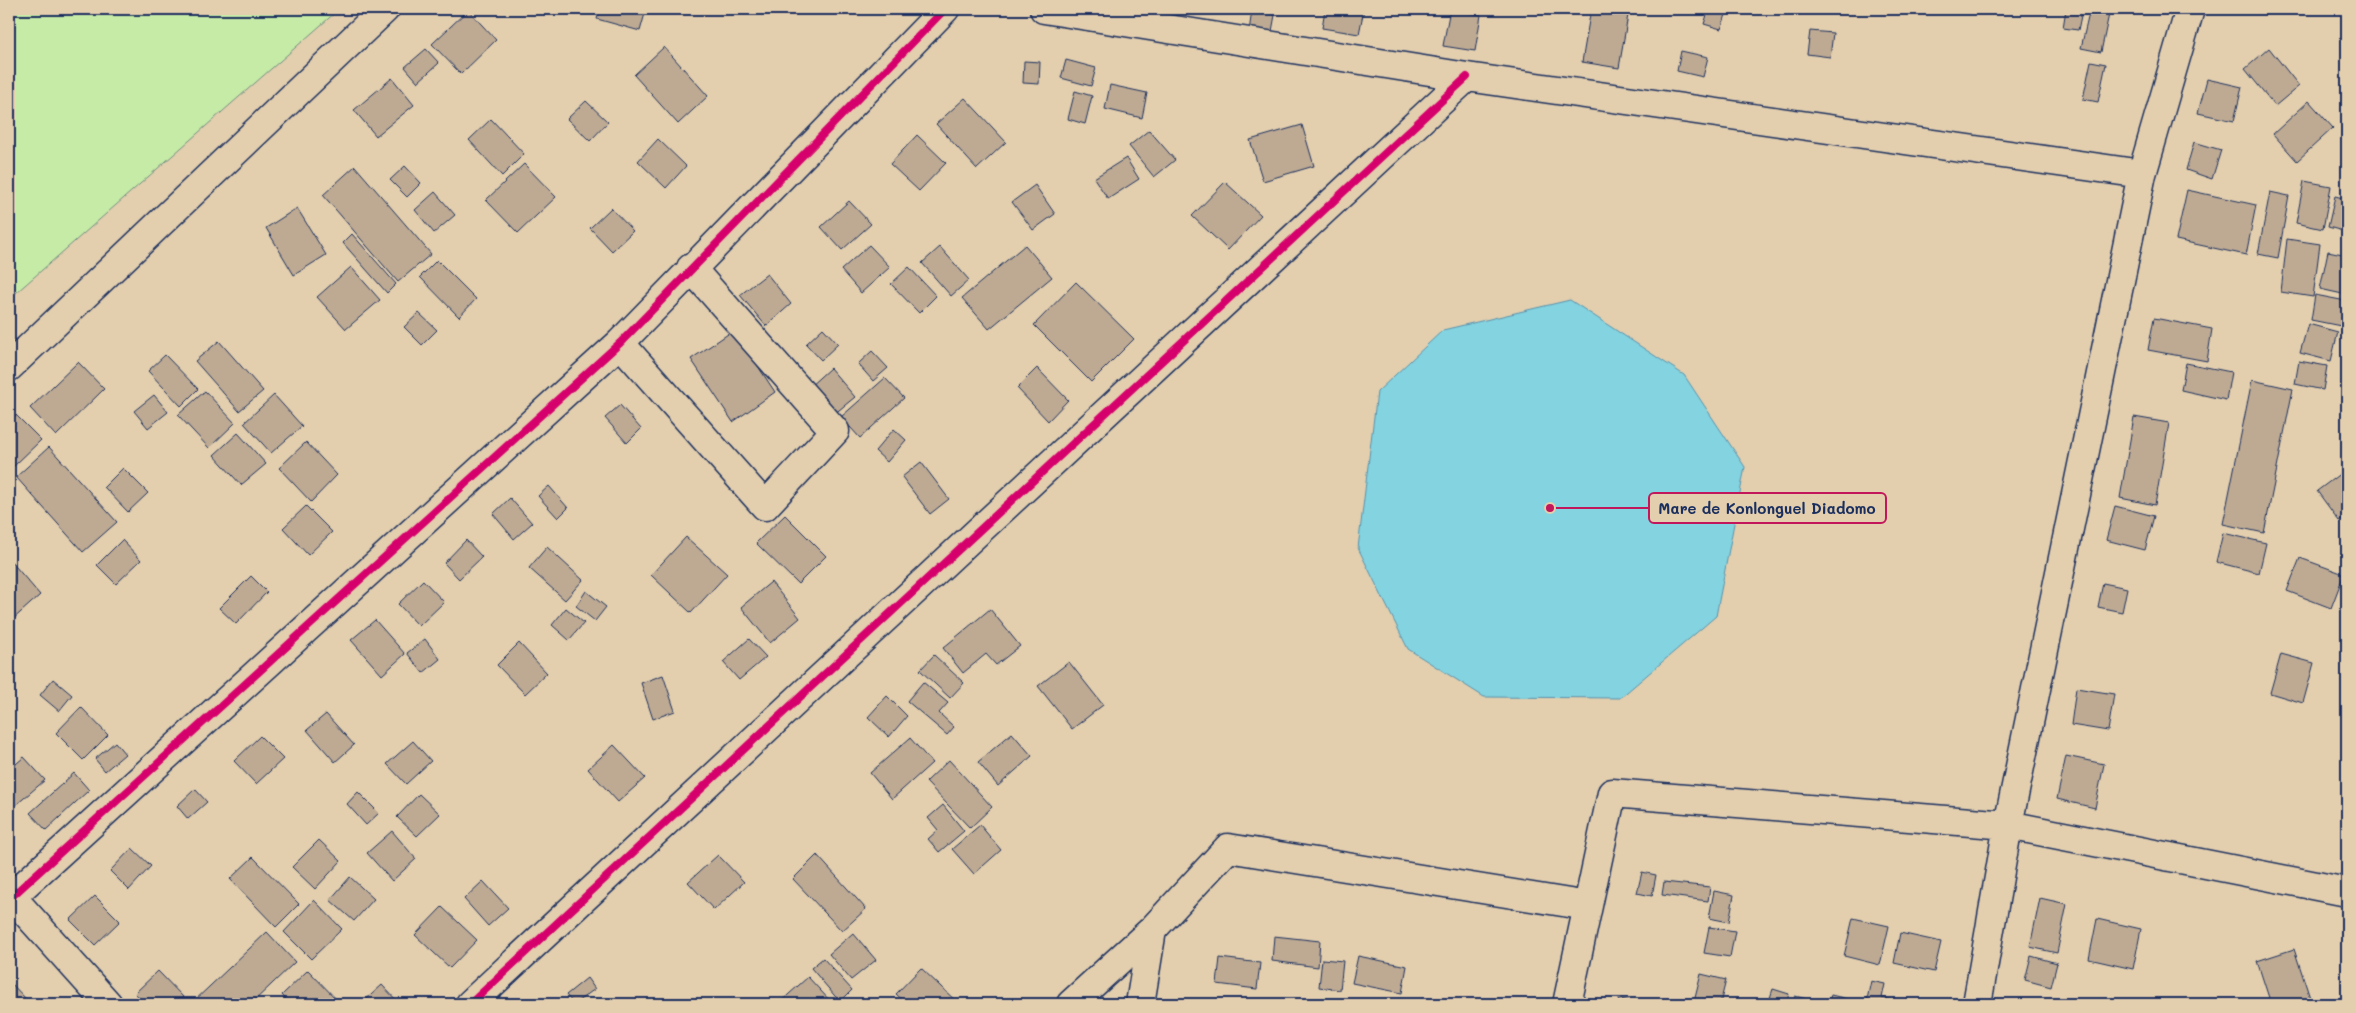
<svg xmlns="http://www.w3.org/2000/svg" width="2356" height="1013" viewBox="0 0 2356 1013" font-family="Mali,sans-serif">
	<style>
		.green { fill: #c6eba6; stroke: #708d82 }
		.water { fill: #83d3e0; stroke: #5991ac }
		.building { fill: #beaa93; stroke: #1b2f5e }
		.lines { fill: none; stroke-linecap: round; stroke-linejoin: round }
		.minor-casing { stroke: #1b2f5e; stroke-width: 31 }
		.minor { stroke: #e3cfae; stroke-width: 28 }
		.cycleway-casing { stroke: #e3cfae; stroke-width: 11 }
		.cycleway { stroke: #d6006c; stroke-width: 8 }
		.leader { fill: none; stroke: #c2185b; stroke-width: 2 }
		.callout-dot { fill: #c2185b; stroke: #e3cfae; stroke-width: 2 }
		.callout { fill: #e3cfae; stroke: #c2185b; stroke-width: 2 }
		.callout-label { font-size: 15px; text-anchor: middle; font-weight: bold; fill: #1b2f5e }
	</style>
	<rect width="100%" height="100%" fill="#e3cfae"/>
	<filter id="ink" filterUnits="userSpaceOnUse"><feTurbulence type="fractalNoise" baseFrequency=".02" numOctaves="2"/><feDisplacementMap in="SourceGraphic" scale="10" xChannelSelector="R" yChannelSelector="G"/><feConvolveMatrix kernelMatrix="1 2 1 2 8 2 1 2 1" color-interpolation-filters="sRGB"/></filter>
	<g filter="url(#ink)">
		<path class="green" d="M 9,9 L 336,9 L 337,11 L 9,299 Z"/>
		<path class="water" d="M 1570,300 L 1684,375 L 1745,467 L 1716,616 L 1620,698 L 1484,697 L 1408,649 L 1358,548 L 1377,392 L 1443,330 Z"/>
		<path class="building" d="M 600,9 L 641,9 L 646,10 L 640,31 L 597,19 Z
			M 1325,9 L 1364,9 L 1359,34 L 1322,28 Z
			M 1450,9 L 1481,15 L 1475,51 L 1443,46 Z
			M 1591,9 L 1629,9 L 1619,68 L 1582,62 Z
			M 1709,9 L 1728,9 L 1721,29 L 1704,24 Z
			M 2066,9 L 2082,11 L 2078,30 L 2063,28 Z
			M 2090,9 L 2109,14 L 2101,52 L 2081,48 Z
			M 468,10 L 496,40 L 461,74 L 432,44 Z
			M 1252,10 L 1275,15 L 1270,42 L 1248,39 Z
			M 1810,31 L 1833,33 L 1830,57 L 1807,54 Z
			M 664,47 L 708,96 L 678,124 L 634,75 Z
			M 2269,48 L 2299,86 L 2275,106 L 2245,69 Z
			M 426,49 L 439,63 L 418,82 L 405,67 Z
			M 1681,51 L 1708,57 L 1703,77 L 1677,71 Z
			M 1066,60 L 1096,68 L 1091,86 L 1061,78 Z
			M 1024,61 L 1040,62 L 1039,84 L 1023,83 Z
			M 2091,61 L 2106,64 L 2098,102 L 2083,99 Z
			M 392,78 L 414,105 L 376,136 L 354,110 Z
			M 2207,79 L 2242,87 L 2234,121 L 2198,113 Z
			M 1110,85 L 1147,93 L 1142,118 L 1105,109 Z
			M 1075,91 L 1092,96 L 1085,124 L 1068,119 Z
			M 965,98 L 1006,142 L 977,169 L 936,124 Z
			M 586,101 L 608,122 L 590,141 L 567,119 Z
			M 2309,101 L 2333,128 L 2297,161 L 2273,134 Z
			M 491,119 L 524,154 L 502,176 L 469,140 Z
			M 1302,125 L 1314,166 L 1263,181 L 1250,140 Z
			M 1149,130 L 1175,160 L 1154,177 L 1129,146 Z
			M 917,135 L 946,163 L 919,191 L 890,164 Z
			M 658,139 L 686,166 L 666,188 L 638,161 Z
			M 2194,142 L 2221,150 L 2212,179 L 2186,170 Z
			M 1126,158 L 1139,179 L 1108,199 L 1094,178 Z
			M 524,164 L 556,197 L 518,233 L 486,200 Z
			M 355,166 L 431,254 L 398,282 L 323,195 Z
			M 405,166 L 421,183 L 407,197 L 390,180 Z
			M 2304,181 L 2331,186 L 2323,229 L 2296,223 Z
			M 1225,182 L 1261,215 L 1228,250 L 1192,216 Z
			M 1035,185 L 1055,214 L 1033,230 L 1012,202 Z
			M 2187,190 L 2256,205 L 2246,255 L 2176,240 Z
			M 435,192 L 455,215 L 434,233 L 415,210 Z
			M 2270,192 L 2289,196 L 2278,258 L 2258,254 Z
			M 2335,196 L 2347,199 L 2347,232 L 2328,227 Z
			M 849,201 L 871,224 L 842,250 L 821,227 Z
			M 297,208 L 326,255 L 294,275 L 266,228 Z
			M 611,208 L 633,231 L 612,251 L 590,228 Z
			M 352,234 L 396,284 L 387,293 L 343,243 Z
			M 2287,239 L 2320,244 L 2313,297 L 2281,292 Z
			M 869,245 L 890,267 L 861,293 L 841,270 Z
			M 1025,245 L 1052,277 L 989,329 L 962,298 Z
			M 940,247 L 969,280 L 951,296 L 922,263 Z
			M 2328,251 L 2347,255 L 2347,295 L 2320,289 Z
			M 437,260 L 476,299 L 459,317 L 420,277 Z
			M 351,267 L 380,300 L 346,329 L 317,297 Z
			M 909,267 L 936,296 L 919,313 L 891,284 Z
			M 767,274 L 791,304 L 766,326 L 740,295 Z
			M 1076,282 L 1134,339 L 1091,382 L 1034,325 Z
			M 2315,295 L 2346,301 L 2341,326 L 2311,320 Z
			M 419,313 L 437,330 L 422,345 L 404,327 Z
			M 2154,318 L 2212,329 L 2207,361 L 2148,350 Z
			M 2308,324 L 2338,332 L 2331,361 L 2300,353 Z
			M 823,328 L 838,344 L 821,360 L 806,344 Z
			M 734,330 L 775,392 L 733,422 L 691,359 Z
			M 219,341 L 263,391 L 239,411 L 195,361 Z
			M 872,351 L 888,368 L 873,381 L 858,364 Z
			M 165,355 L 198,389 L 181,406 L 148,371 Z
			M 2299,361 L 2327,366 L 2323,390 L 2295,384 Z
			M 78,362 L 104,389 L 56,436 L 30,408 Z
			M 2186,363 L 2231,372 L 2226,400 L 2181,390 Z
			M 830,368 L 855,397 L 833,415 L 809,387 Z
			M 1037,368 L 1068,400 L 1048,421 L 1017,388 Z
			M 885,378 L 904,398 L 860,438 L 841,417 Z
			M 2252,380 L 2293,389 L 2264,533 L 2223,524 Z
			M 205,391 L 235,423 L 209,448 L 178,415 Z
			M 154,395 L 168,412 L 148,428 L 134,411 Z
			M 274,395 L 302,426 L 271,453 L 244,423 Z
			M 620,405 L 641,429 L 627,443 L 605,418 Z
			M 16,415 L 41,440 L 14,466 L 9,461 L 9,423 Z
			M 2134,417 L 2169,423 L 2155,505 L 2120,498 Z
			M 894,429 L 906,440 L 887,462 L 875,451 Z
			M 238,433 L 266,464 L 241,485 L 214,455 Z
			M 306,442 L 337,475 L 311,502 L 279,468 Z
			M 49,447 L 117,522 L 83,552 L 16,477 Z
			M 921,462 L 949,499 L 930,514 L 902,477 Z
			M 123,468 L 148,493 L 128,512 L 104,487 Z
			M 2345,470 L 2347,473 L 2347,515 L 2339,521 L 2317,491 Z
			M 549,486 L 568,508 L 558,518 L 538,496 Z
			M 510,498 L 532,523 L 514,539 L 493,514 Z
			M 306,506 L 332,532 L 308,555 L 283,528 Z
			M 2115,506 L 2154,516 L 2145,550 L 2106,540 Z
			M 785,515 L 826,556 L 798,584 L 756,543 Z
			M 2223,533 L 2266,543 L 2259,573 L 2216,562 Z
			M 686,537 L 727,574 L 691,613 L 651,575 Z
			M 122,540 L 141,560 L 116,584 L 97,565 Z
			M 466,540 L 482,557 L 459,579 L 444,563 Z
			M 547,547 L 583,580 L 565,600 L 529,568 Z
			M 2300,558 L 2344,574 L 2331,608 L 2287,591 Z
			M 9,559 L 40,595 L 11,621 L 9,619 Z
			M 251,576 L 267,592 L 236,624 L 219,608 Z
			M 423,580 L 444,602 L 419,626 L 398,604 Z
			M 771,582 L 800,618 L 770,643 L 741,607 Z
			M 2103,583 L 2127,588 L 2122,612 L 2098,607 Z
			M 586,591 L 606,607 L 595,621 L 576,606 Z
			M 566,608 L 584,623 L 569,640 L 552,625 Z
			M 990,609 L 1020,646 L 996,665 L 986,654 L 963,673 L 943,648 Z
			M 375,620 L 405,654 L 382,675 L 351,640 Z
			M 425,639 L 440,659 L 423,673 L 407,653 Z
			M 749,639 L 766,657 L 739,680 L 723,662 Z
			M 519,643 L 547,673 L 525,694 L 497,665 Z
			M 2281,654 L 2314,663 L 2303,703 L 2270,693 Z
			M 934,655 L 964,683 L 950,698 L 920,670 Z
			M 1069,662 L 1103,705 L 1072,729 L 1038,686 Z
			M 663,675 L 675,711 L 653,719 L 641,683 Z
			M 53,679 L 72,695 L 59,711 L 40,695 Z
			M 923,682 L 948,703 L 939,713 L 954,727 L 947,735 L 907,701 Z
			M 2076,688 L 2114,694 L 2108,731 L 2071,725 Z
			M 887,696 L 907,716 L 889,737 L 868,717 Z
			M 81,707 L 108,735 L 83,760 L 56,733 Z
			M 326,714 L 354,745 L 335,762 L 307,730 Z
			M 1012,733 L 1032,756 L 998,786 L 978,762 Z
			M 260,736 L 283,759 L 256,784 L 234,761 Z
			M 910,738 L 932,763 L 892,799 L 870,773 Z
			M 413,741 L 431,761 L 406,784 L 387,764 Z
			M 115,742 L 125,754 L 105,771 L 95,759 Z
			M 614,745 L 645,778 L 618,802 L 588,769 Z
			M 2066,756 L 2104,764 L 2095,808 L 2057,799 Z
			M 24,757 L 45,780 L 16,805 L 9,796 L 9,770 Z
			M 949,760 L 992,807 L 970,828 L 926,782 Z
			M 74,773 L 89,790 L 46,830 L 30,813 Z
			M 195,789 L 207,802 L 188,819 L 177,806 Z
			M 358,792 L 379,813 L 366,825 L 347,804 Z
			M 419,794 L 440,814 L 417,836 L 397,817 Z
			M 943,805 L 964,831 L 939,852 L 928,839 L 938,830 L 928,818 Z
			M 980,825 L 1001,850 L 974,874 L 952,849 Z
			M 392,831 L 416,859 L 392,881 L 367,853 Z
			M 319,840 L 341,861 L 315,889 L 292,867 Z
			M 132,848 L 151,866 L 129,890 L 110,871 Z
			M 718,855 L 744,882 L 714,910 L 688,882 Z
			M 817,855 L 866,909 L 842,931 L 793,879 Z
			M 253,857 L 299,904 L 276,927 L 230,879 Z
			M 1642,872 L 1656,875 L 1652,896 L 1637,893 Z
			M 350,877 L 374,899 L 354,921 L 330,900 Z
			M 483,881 L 508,908 L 488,926 L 464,899 Z
			M 1664,882 L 1710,887 L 1708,901 L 1662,895 Z
			M 1714,891 L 1734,895 L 1729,922 L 1709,918 Z
			M 95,896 L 120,921 L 95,945 L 70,920 Z
			M 2040,898 L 2067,904 L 2057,953 L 2030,947 Z
			M 314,900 L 342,929 L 311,959 L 284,932 Z
			M 442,907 L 477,940 L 450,968 L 415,935 Z
			M 1853,918 L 1889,926 L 1880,965 L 1844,956 Z
			M 2097,919 L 2141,929 L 2133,969 L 2089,959 Z
			M 1709,927 L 1735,931 L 1730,957 L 1704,953 Z
			M 267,932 L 295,962 L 251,1004 L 191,1004 Z
			M 853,933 L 876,960 L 851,980 L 829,954 Z
			M 1900,933 L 1941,942 L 1934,972 L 1894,963 Z
			M 1274,936 L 1320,941 L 1318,967 L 1272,961 Z
			M 2294,949 L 2312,1004 L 2271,1004 L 2257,961 Z
			M 1358,956 L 1407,966 L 1402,993 L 1352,983 Z
			M 2031,956 L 2057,963 L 2051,987 L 2025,980 Z
			M 823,958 L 852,990 L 840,1002 L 811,968 Z
			M 1220,958 L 1260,963 L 1257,989 L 1217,984 Z
			M 1322,959 L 1343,961 L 1340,990 L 1319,987 Z
			M 921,968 L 959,1004 L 907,1004 L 896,994 Z
			M 308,970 L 341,1004 L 290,1004 L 282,995 Z
			M 158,971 L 184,998 L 177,1004 L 145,1004 L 135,993 Z
			M 1701,974 L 1726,980 L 1720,1004 L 1694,1002 Z
			M 808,977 L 832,1003 L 778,1004 Z
			M 587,978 L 595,989 L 574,1004 L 566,995 Z
			M 9,981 L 26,999 L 20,1004 L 9,1004 Z
			M 1871,981 L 1885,984 L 1882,998 L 1911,1004 L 1866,1004 Z
			M 382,985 L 400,1004 L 361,1004 Z
			M 1773,989 L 1789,994 L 1786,1004 L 1768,1004 Z
			M 1831,995 L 1860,1002 L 1860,1004 L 1828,1004 Z
			M 1795,996 L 1823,1003 L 1823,1004 L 1793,1004 Z
			M 1619,999 L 1652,1004 L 1618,1004 Z
			M 2131,1002 L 2174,1004 L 2131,1004 Z"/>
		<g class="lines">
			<defs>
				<path id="minor" d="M 1044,9 L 1467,77 L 2142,174
					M 620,343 L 765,506 L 835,431 L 691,268
					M 9,367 L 385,9
					M 9,894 L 108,1004
					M 9,899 L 620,343 L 945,9
					M 470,1004 L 1467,77
					M 1071,1004 L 1152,930 L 1228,848 L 1588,906
					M 1140,1004 L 1152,930
					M 1567,1004 L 1612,793 L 2008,825 L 2347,892
					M 1977,1004 L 2008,825 L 2142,174 L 2190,9"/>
			</defs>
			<use href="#minor" class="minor-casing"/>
			<use href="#minor" class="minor"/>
			<defs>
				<path id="cycleway" d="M 9,899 L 620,343 L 945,9
					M 470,1004 L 1467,77"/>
			</defs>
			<use href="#cycleway" class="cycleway-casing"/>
			<use href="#cycleway" class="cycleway"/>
		</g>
	</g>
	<path class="leader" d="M1550 508L1649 508"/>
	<circle class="callout-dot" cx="1550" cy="508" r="5"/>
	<rect class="callout" x="1649" y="493" width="237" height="30" rx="5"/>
	<g class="callout-label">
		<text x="1767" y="514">Mare de Konlonguel Diadomo</text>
	</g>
	<rect width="2356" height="1013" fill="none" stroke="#e3cfae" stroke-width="30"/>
	<rect x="15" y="15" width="2326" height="983" fill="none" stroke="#1b2f5e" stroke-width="2" filter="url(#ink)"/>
</svg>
